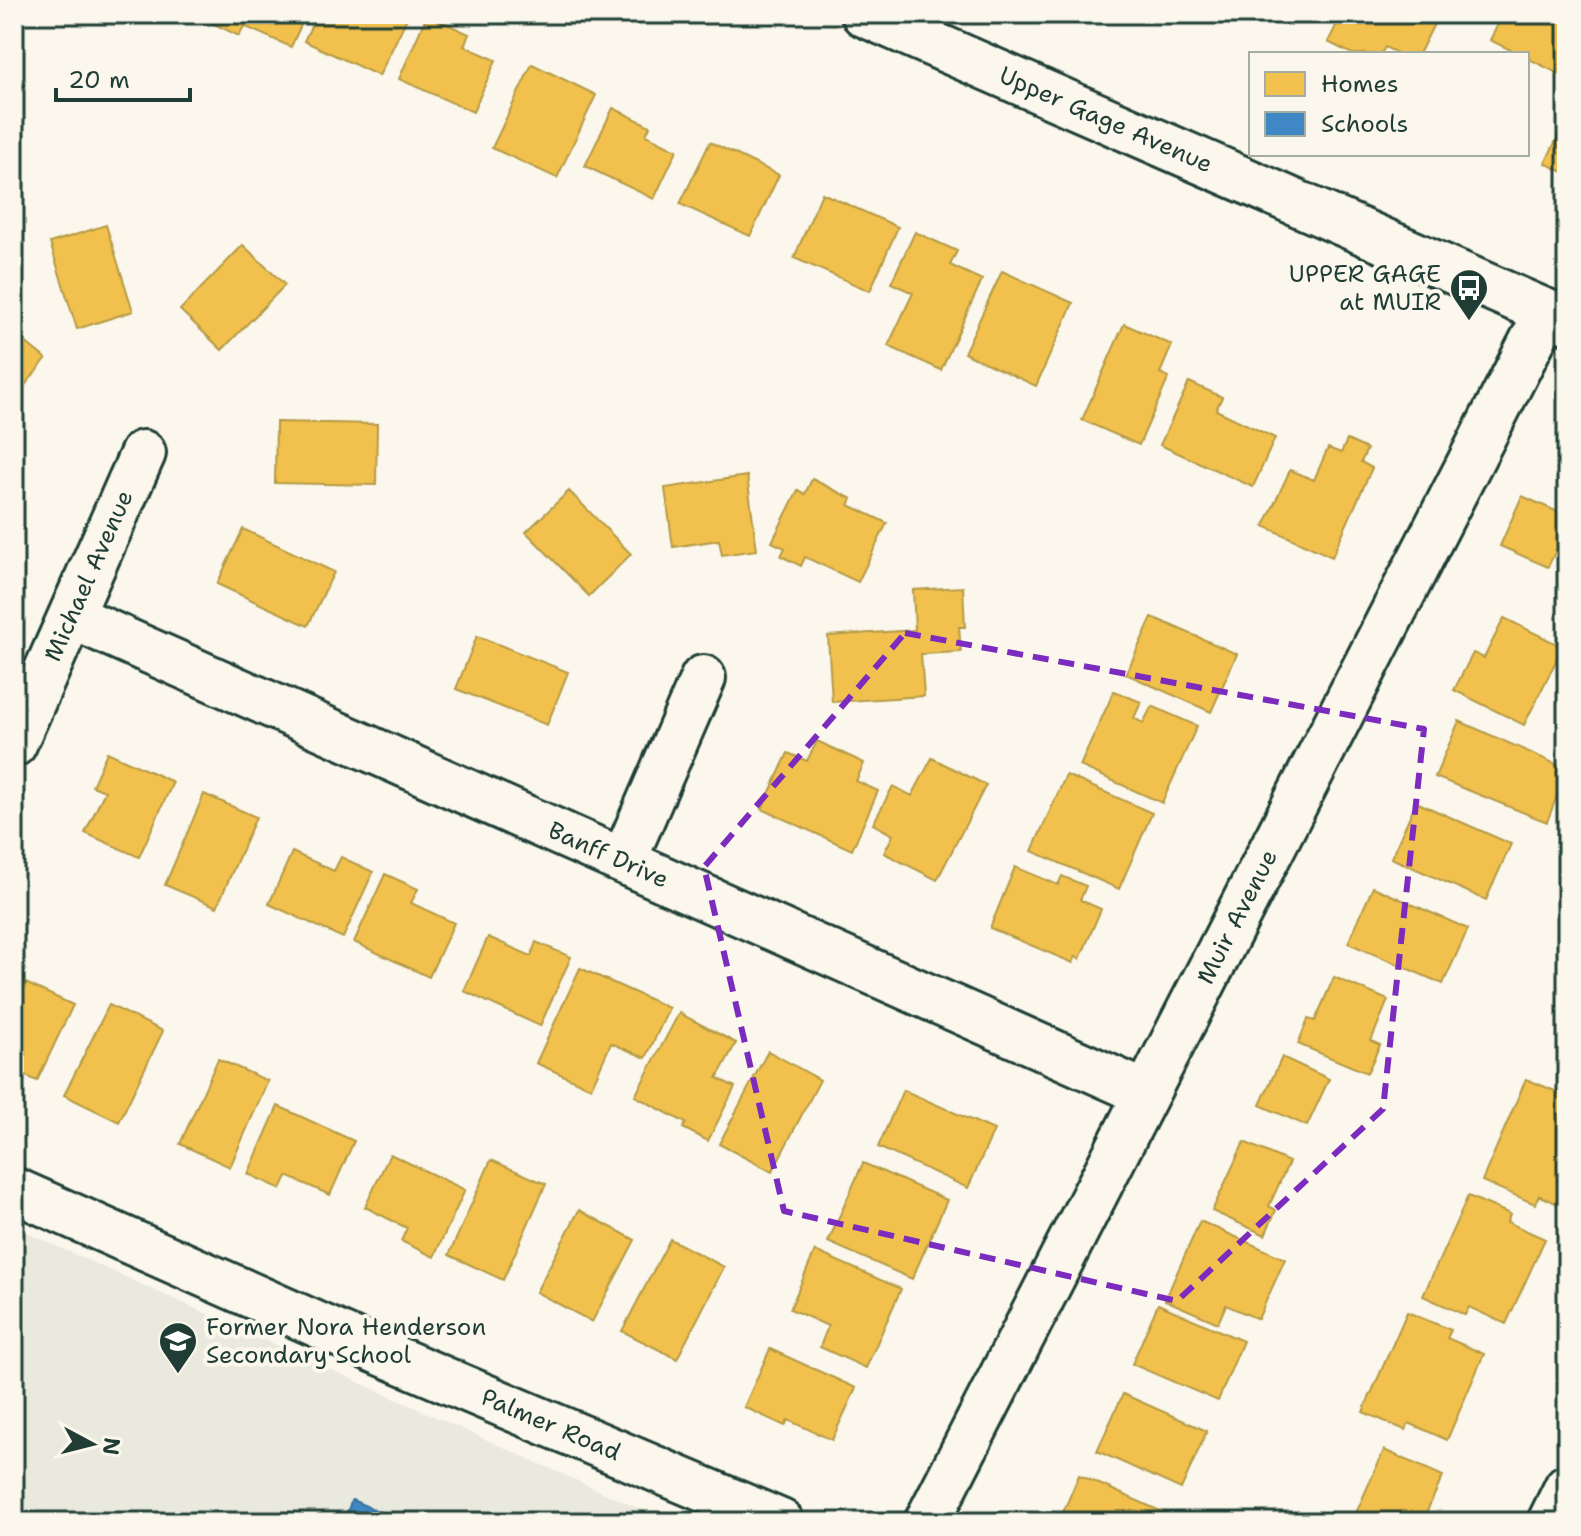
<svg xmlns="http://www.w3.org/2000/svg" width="1581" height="1536" viewBox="0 0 1581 1536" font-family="'Shantell Sans',sans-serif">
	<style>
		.built { fill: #eae9de }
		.homes { fill: #f2c14e; stroke: #b39946; stroke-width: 2 }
		.schools { fill: #3f88c5; stroke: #35729a; stroke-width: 2 }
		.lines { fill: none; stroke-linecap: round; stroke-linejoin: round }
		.street-casing { stroke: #1f3d34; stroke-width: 50 }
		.secondary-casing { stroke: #1f3d34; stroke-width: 50 }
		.street { stroke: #fbf7ec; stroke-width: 44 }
		.secondary { stroke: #fbf7ec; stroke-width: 44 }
		.marked { fill: none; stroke: #7b2cbf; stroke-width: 6; stroke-dasharray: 16 10; stroke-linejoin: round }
		.labels { text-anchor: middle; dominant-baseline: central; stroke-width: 8; stroke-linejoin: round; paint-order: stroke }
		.street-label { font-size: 24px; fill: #1f3d34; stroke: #fbf7ec }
		.poi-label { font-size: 24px; fill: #1f3d34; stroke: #fbf7ec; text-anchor: end }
	</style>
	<rect width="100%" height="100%" fill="#fbf7ec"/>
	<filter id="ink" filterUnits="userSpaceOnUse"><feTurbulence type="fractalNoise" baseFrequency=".0125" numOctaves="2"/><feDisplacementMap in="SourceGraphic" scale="16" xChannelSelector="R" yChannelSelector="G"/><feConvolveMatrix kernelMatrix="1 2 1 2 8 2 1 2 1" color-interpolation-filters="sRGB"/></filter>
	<g filter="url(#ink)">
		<path class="built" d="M 14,1227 L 669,1522 L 14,1522 Z"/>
		<path class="homes" d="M 213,14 L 306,14 L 291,47 L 244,26 L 239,36 L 210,22 Z
			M 317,14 L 409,14 L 379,76 L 304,41 Z
			M 1342,14 L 1439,14 L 1419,54 L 1399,54 L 1385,47 L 1381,54 L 1352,54 L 1328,42 Z
			M 1503,14 L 1567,14 L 1567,78 L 1527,58 L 1527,54 L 1519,54 L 1490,40 Z
			M 427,15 L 469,34 L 464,46 L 496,60 L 473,112 L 399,79 Z
			M 532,64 L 596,95 L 557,178 L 492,148 Z
			M 613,108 L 650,126 L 646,135 L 677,150 L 654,199 L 585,166 Z
			M 1567,118 L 1567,174 L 1545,163 Z
			M 710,142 L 779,175 L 750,236 L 680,204 Z
			M 822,193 L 898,227 L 870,291 L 794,258 Z
			M 106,225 L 133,311 L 77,329 L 50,243 Z
			M 915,232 L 957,251 L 950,265 L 982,280 L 941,370 L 888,346 L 913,293 L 891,283 Z
			M 243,245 L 285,285 L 222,350 L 180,310 Z
			M 1002,271 L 1073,303 L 1036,386 L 964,353 Z
			M 1124,324 L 1172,345 L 1160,373 L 1169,377 L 1139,445 L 1082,420 Z
			M 14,333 L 46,359 L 14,399 Z
			M 1189,382 L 1222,397 L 1216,410 L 1275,438 L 1253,487 L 1160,445 Z
			M 276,422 L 377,424 L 376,485 L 275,483 Z
			M 1347,440 L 1367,449 L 1361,462 L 1372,468 L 1332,557 L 1264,526 L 1290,470 L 1314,480 L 1328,448 L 1341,453 Z
			M 747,476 L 757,550 L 722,555 L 719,540 L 673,547 L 665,488 Z
			M 812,479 L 852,499 L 849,505 L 887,523 L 858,582 L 805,557 L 801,566 L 781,556 L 785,548 L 772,542 L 798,490 L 805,494 Z
			M 569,491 L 631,554 L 589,596 L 526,532 Z
			M 1522,496 L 1567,516 L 1567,555 L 1556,550 L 1548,567 L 1500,546 Z
			M 243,529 L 334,572 L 308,626 L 217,584 Z
			M 963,587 L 965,627 L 959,627 L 961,652 L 921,654 L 924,696 L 832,702 L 828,636 L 915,630 L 913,590 Z
			M 1152,617 L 1237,654 L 1211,712 L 1126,674 Z
			M 1504,618 L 1563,647 L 1524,725 L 1454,690 L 1473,653 L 1484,658 Z
			M 477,636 L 568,672 L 547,725 L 456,689 Z
			M 1114,691 L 1141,702 L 1134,718 L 1143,723 L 1152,706 L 1197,726 L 1162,803 L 1080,766 Z
			M 1459,721 L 1567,769 L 1547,822 L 1435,777 Z
			M 817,741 L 864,763 L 856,781 L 878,791 L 852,850 L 762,809 L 788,753 L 807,761 Z
			M 107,752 L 173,782 L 139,857 L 85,833 L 105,791 L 92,786 Z
			M 932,758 L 986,785 L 937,880 L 884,853 L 893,835 L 873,824 L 893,786 L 912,796 Z
			M 1066,775 L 1152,813 L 1119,889 L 1032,851 Z
			M 204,794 L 256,817 L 217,907 L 165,885 Z
			M 1416,802 L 1511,844 L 1486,900 L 1391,858 Z
			M 292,852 L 334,871 L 341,857 L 373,872 L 343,938 L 269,904 Z
			M 1015,867 L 1058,885 L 1062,876 L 1086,886 L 1080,900 L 1101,909 L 1080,959 L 1076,956 L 1073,963 L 990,928 Z
			M 385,874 L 418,889 L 411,903 L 454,923 L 429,977 L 354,942 Z
			M 1373,887 L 1468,929 L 1443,984 L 1348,943 Z
			M 488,937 L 531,956 L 536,942 L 571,957 L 540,1026 L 464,991 Z
			M 580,968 L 669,1008 L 646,1058 L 611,1043 L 591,1088 L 536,1063 Z
			M 1334,977 L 1388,1000 L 1371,1041 L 1380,1045 L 1367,1073 L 1298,1044 L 1308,1019 L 1315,1021 Z
			M 19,980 L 73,1005 L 37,1081 L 14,1071 L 14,992 Z
			M 109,1005 L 163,1031 L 119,1122 L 64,1095 Z
			M 679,1013 L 736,1043 L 717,1078 L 735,1087 L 708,1141 L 683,1128 L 686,1123 L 635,1096 Z
			M 768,1051 L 820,1080 L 772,1172 L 719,1144 Z
			M 1282,1057 L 1329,1079 L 1307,1126 L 1260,1105 Z
			M 218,1059 L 268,1081 L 230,1167 L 180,1144 Z
			M 1526,1079 L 1567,1096 L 1566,1208 L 1539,1195 L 1535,1204 L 1482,1181 Z
			M 903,1090 L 994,1130 L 968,1188 L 878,1147 Z
			M 278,1106 L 354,1141 L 330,1195 L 287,1176 L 281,1189 L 248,1174 Z
			M 1244,1142 L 1289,1162 L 1269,1206 L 1276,1210 L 1265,1235 L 1212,1211 Z
			M 390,1154 L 465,1190 L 434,1257 L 401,1241 L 407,1228 L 365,1207 Z
			M 491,1160 L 546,1184 L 503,1280 L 449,1255 Z
			M 863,1163 L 947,1200 L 912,1279 L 828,1242 Z
			M 1468,1196 L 1510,1214 L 1507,1222 L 1545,1239 L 1506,1324 L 1469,1307 L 1465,1315 L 1423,1296 Z
			M 579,1210 L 635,1240 L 592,1322 L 536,1292 Z
			M 1200,1221 L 1285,1259 L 1258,1319 L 1226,1305 L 1218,1323 L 1165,1300 Z
			M 670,1239 L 724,1267 L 677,1359 L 622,1331 Z
			M 815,1251 L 901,1289 L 866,1368 L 820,1347 L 828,1326 L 790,1309 Z
			M 1158,1304 L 1243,1341 L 1218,1401 L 1132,1364 Z
			M 1407,1312 L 1451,1330 L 1447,1338 L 1484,1354 L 1447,1440 L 1409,1423 L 1405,1430 L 1363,1412 Z
			M 770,1349 L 856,1388 L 832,1440 L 788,1420 L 785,1426 L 744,1407 Z
			M 1123,1394 L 1207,1431 L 1181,1489 L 1097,1451 Z
			M 1384,1450 L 1443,1476 L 1422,1522 L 1352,1522 Z
			M 1079,1475 L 1165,1513 L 1161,1522 L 1059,1522 Z"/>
		<path class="schools" d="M 352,1500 L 403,1522 L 343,1522 Z"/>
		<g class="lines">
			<defs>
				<g id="street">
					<path id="s1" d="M 73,617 L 1145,1093"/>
					<path id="s2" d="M 14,744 L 143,453"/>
					<path d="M 624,860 L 703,678"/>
					<path id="s3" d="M 14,1190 L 370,1348 L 781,1522"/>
					<path id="s4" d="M 927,1522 L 1547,312"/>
					<path d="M 1550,1522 L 1567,1487"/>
				</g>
				<g id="secondary">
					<path id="s5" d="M 864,14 L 1567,321"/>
				</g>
			</defs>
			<use href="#street" class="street-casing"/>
			<use href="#secondary" class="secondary-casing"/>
			<use href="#street" class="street"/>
			<use href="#secondary" class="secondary"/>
		</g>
	</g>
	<path class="marked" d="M 905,633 L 1424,729 L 1383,1109 L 1177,1301 L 784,1211 L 704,867 Z"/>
	<defs>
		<symbol id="bus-pin" viewBox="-11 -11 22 30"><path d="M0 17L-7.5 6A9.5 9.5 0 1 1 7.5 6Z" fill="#1f3d34" stroke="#fbf7ec"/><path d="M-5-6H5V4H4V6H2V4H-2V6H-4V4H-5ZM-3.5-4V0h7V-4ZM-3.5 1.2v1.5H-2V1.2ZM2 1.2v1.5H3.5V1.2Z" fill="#fff"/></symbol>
		<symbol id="school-pin" viewBox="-11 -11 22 30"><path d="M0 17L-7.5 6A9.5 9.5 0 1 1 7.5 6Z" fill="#1f3d34" stroke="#fbf7ec"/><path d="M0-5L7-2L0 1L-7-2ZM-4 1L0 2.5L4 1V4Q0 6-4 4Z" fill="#fff"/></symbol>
	</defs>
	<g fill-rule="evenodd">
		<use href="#bus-pin" x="1447" y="266" width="44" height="60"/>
		<use href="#school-pin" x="156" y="1319" width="44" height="60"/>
	</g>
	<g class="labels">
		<g class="street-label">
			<text stroke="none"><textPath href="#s5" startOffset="264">Upper Gage Avenue</textPath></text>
			<text stroke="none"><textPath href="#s2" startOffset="184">Michael Avenue</textPath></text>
			<text stroke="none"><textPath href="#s1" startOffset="586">Banff Drive</textPath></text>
			<text stroke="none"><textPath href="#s4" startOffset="680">Muir Avenue</textPath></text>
			<text stroke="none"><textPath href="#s3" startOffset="586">Palmer Road</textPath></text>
		</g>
		<g class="poi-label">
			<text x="1441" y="274">UPPER GAGE<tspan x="1441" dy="28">at MUIR</tspan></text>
			<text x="206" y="1327" text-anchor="start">Former Nora Henderson<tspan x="206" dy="28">Secondary School</tspan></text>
		</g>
	</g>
	<rect width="1581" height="1536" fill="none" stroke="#fbf7ec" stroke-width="48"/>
	<rect x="24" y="24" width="1533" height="1488" fill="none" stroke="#1f3d34" stroke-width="3" filter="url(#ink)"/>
	<rect x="1249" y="52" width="280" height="104" fill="#fbf7ec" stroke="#a3ada2" stroke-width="2"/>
	<rect x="1265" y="72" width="40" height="24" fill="#f2c14e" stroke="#a3ada2" stroke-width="2"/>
	<text x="1321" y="92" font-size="24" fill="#1f3d34">Homes</text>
	<rect x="1265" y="112" width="40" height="24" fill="#3f88c5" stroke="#a3ada2" stroke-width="2"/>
	<text x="1321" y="132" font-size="24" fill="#1f3d34">Schools</text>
	<g transform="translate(92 1444) rotate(97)" stroke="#fbf7ec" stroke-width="6" paint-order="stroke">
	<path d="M0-6L14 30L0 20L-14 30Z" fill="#1f3d34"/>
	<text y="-12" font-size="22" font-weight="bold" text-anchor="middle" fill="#1f3d34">N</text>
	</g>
	<path d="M56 88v12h134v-12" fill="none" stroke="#1f3d34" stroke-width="4"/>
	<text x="68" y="88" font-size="24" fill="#1f3d34" stroke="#fbf7ec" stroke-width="6" paint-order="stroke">20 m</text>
</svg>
